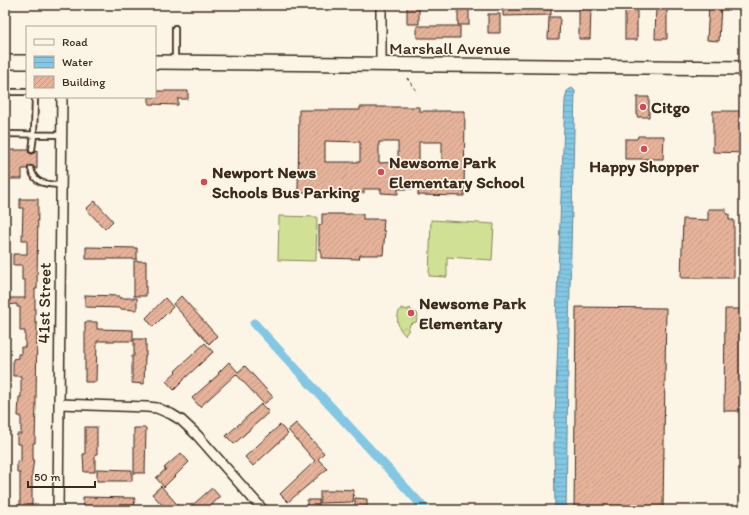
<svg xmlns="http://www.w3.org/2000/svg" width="749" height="515" viewBox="0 0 749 515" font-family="Itim,sans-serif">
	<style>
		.park { fill: url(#park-crowns); stroke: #86865a }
		.pitch { fill: #d0e195; stroke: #86865a }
		.water { fill: url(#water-rules); stroke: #668894 }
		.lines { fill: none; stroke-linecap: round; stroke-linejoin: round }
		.canal { stroke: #82c7e3; stroke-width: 9 }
		.building { fill: url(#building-hatch); stroke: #3b2a1e; fill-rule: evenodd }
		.lane-casing { stroke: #3b2a1e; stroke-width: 8 }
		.street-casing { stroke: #3b2a1e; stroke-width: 12 }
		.secondary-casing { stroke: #3b2a1e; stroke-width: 16 }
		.path { stroke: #3b2a1e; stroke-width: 1.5; stroke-dasharray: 3 3; stroke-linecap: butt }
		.lane { stroke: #fcf5e5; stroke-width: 4.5 }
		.street { stroke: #fcf5e5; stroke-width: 9 }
		.secondary { stroke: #fcf5e5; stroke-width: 13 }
		.poi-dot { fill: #d1495b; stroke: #fcf5e5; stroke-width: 1.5 }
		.labels { text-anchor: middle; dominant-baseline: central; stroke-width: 3.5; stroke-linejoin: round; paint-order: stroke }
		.street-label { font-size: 17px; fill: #3b2a1e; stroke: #fcf5e5 }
		.poi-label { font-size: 17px; font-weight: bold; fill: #3b2a1e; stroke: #fcf5e5; text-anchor: start }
	</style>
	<defs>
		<pattern id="park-crowns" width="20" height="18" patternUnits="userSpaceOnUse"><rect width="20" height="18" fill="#d0e195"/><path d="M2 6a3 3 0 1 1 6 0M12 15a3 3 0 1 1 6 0" fill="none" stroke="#b4c180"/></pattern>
		<pattern id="water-rules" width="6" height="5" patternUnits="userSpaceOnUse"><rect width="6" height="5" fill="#82c7e3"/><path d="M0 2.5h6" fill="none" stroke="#71abc2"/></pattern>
		<pattern id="building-hatch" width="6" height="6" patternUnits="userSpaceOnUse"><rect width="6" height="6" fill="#e6b29a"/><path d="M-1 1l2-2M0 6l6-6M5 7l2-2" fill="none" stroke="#c69984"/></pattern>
	</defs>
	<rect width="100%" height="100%" fill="#fcf5e5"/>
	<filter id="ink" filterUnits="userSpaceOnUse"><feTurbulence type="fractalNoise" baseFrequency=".025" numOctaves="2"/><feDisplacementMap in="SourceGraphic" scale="8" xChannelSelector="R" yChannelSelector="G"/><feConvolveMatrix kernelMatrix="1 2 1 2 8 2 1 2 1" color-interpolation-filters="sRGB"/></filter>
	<g filter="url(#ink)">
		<path class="park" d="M 401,308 L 408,310 L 409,308 L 411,309 L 411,311 L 417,313 L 418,316 L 416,322 L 410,324 L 408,331 L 405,335 C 397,328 395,317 401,308 Z"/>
		<path class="pitch" d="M 279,216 L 317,217 L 316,261 L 278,260 Z
			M 431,220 L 494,224 L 492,260 L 447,257 L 447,277 L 429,276 Z"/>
		<path class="water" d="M 572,88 L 575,91 L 568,368 L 566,510 L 555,510 L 554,442 L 558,340 L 556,320 L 565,100 L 567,91 Z"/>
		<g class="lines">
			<path class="canal" d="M 254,323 L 426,510"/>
		</g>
		<path class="building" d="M 407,5 L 419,5 L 419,24 L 407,24 Z
			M 458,5 L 469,5 L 469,25 L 458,25 Z
			M 503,5 L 551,5 L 551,15 L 503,16 Z
			M 656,5 L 666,5 L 666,8 L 667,8 L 667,39 L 655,39 Z
			M 709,5 L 721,5 L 719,41 L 707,40 Z
			M 579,8 L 591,9 L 590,39 L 579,39 Z
			M 625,9 L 637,9 L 637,40 L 625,40 Z
			M 488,14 L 500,14 L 500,33 L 488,33 Z
			M 549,17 L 560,17 L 559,39 L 548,39 Z
			M 417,26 L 460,26 L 460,38 L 417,38 Z
			M 155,91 L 188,91 L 188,99 L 178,99 L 178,105 L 149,104 L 149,97 L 155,97 Z
			M 637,97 L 649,97 L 649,117 L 637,117 Z
			M 360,107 L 419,107 L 419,111 L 465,111 L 464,196 L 418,195 L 418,189 L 398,189 L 398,194 L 381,193 L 381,189 L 364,189 L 364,193 L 298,193 L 299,110 L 360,110 ZM 325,141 L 360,142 L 360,162 L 325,162 ZM 379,142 L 398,142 L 398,162 L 379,163 ZM 419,142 L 442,142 L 442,163 L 419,162 Z
			M 713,111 L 744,111 L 744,153 L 713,152 Z
			M 638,136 L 664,136 L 663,159 L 625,159 L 625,139 L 637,139 Z
			M 5,150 L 28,150 L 29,153 L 32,154 L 37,150 L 37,169 L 30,165 L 27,169 L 22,169 L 22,179 L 5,179 Z
			M 20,199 L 38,199 L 37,289 L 35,289 L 35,323 L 37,323 L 36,401 L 35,443 L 33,443 L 33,459 L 34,459 L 32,473 L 32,510 L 20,510 L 20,473 L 17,473 L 17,461 L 21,462 L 21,444 L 17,444 L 17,434 L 21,434 L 21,416 L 18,416 L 19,397 L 21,397 L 21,376 L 13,376 L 13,359 L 18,358 L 18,354 L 21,354 L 21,347 L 25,347 L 25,331 L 20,331 L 20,307 L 17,307 L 17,304 L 6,305 L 6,298 L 25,298 L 25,280 L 22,280 L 22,265 L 13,265 L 13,254 L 27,254 L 27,240 L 22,240 L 23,208 L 20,208 Z
			M 95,201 L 113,221 L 105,229 L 86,209 Z
			M 708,209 L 726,209 L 726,214 L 729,214 L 729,220 L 734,220 L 734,278 L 681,278 L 683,219 L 708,220 Z
			M 322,214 L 363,214 L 363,219 L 384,219 L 383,231 L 385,231 L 383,255 L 360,255 L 359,259 L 321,258 L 321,249 L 319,249 L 319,225 L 322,225 Z
			M 86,247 L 137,248 L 137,259 L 86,259 Z
			M 134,261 L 146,261 L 146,296 L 134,296 Z
			M 85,295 L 120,296 L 119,298 L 137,298 L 137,310 L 120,309 L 120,308 L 85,307 Z
			M 181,296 L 217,336 L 209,344 L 173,304 Z
			M 165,298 L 173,307 L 153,327 L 146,318 Z
			M 576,307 L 666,308 L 663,510 L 574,510 Z
			M 725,309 L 744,309 L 744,411 L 724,411 Z
			M 85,322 L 97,322 L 97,329 L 133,330 L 133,341 L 97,341 L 96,382 L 85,382 Z
			M 134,339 L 146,339 L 146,356 L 145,356 L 144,384 L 132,383 L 132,356 L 134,356 Z
			M 205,343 L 213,352 L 184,379 L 184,380 L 174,390 L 166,381 L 176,372 L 175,371 Z
			M 229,362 L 238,372 L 245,366 L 273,397 L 264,404 L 236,374 L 200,407 L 192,398 L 219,374 L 218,373 Z
			M 261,404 L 269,412 L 234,444 L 226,436 Z
			M 296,423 L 324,453 L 318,459 L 327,469 L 288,502 L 280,494 L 315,461 L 288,430 Z
			M 280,425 L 288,434 L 253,466 L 245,457 Z
			M 85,427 L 97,427 L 97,454 L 95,454 L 95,472 L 84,472 L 83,454 L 85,454 Z
			M 134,428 L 146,428 L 145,473 L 134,473 Z
			M 181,453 L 189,462 L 164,487 L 156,478 L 166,469 L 164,468 Z
			M 97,469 L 132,470 L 132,481 L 97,481 Z
			M 161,486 L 182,510 L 167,510 L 152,494 Z
			M 212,488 L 220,497 L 206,510 L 187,510 Z
			M 334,489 L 354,490 L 353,502 L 320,503 L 320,491 L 334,491 Z
			M 83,497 L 135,498 L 134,509 L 83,509 Z
			M 355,498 L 367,499 L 367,510 L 355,510 Z
			M 307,500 L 319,500 L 319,510 L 307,510 Z"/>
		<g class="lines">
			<defs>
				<path id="lane" d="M 175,61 L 175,28
					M 5,92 L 27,92
					M 5,134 L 62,135
					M 32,150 L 34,135 L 35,97
					M 31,169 C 35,185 47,184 61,185"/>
				<path id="street" d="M 381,65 L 381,5
					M 59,404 L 147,407 L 157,408 L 171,414 L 181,420 L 197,435 L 263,510
					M 58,510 L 62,97"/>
				<path id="secondary" d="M 5,62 L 27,62
					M 155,62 L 744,68"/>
			</defs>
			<use href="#lane" class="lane-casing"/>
			<use href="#street" class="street-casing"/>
			<use href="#secondary" class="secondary-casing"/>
			<path class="path" d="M 407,78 L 416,90"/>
			<use href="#lane" class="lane"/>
			<use href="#street" class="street"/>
			<use href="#secondary" class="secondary"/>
		</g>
	</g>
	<g class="poi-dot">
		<circle cx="643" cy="107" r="4"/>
		<circle cx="644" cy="149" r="4"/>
		<circle cx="381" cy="172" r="4"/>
		<circle cx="204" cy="182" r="4"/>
		<circle cx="411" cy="313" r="4"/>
	</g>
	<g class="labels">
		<g class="street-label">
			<text x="450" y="48">Marshall Avenue</text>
			<text transform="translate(44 303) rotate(-89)">41st Street</text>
		</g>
		<g class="poi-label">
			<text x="651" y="107">Citgo</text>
			<text x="389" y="162">Newsome Park<tspan x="389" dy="20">Elementary School</tspan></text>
			<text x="644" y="166" text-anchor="middle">Happy Shopper</text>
			<text x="212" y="172">Newport News<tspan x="212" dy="20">Schools Bus Parking</tspan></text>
			<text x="419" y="303">Newsome Park<tspan x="419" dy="20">Elementary</tspan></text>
		</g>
	</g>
	<rect width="749" height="515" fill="none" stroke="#fcf5e5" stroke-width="20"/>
	<rect x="10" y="10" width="729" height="495" fill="none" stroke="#3b2a1e" stroke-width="1.5" filter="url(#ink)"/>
	<rect x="26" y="26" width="130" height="72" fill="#fcf5e5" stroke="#afa495"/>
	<rect x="34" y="39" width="20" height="6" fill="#fcf5e5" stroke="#afa495"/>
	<text x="62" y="46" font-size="12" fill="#3b2a1e">Road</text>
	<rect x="34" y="56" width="20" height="12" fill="url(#water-rules)" stroke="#afa495"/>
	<text x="62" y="66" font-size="12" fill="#3b2a1e">Water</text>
	<rect x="34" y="76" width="20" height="12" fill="url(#building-hatch)" stroke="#afa495"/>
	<text x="62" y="86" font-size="12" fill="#3b2a1e">Building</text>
	<path d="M28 481v6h67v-6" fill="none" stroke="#3b2a1e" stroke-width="2"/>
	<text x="34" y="481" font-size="12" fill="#3b2a1e" stroke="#fcf5e5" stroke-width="3" paint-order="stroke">50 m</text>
</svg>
